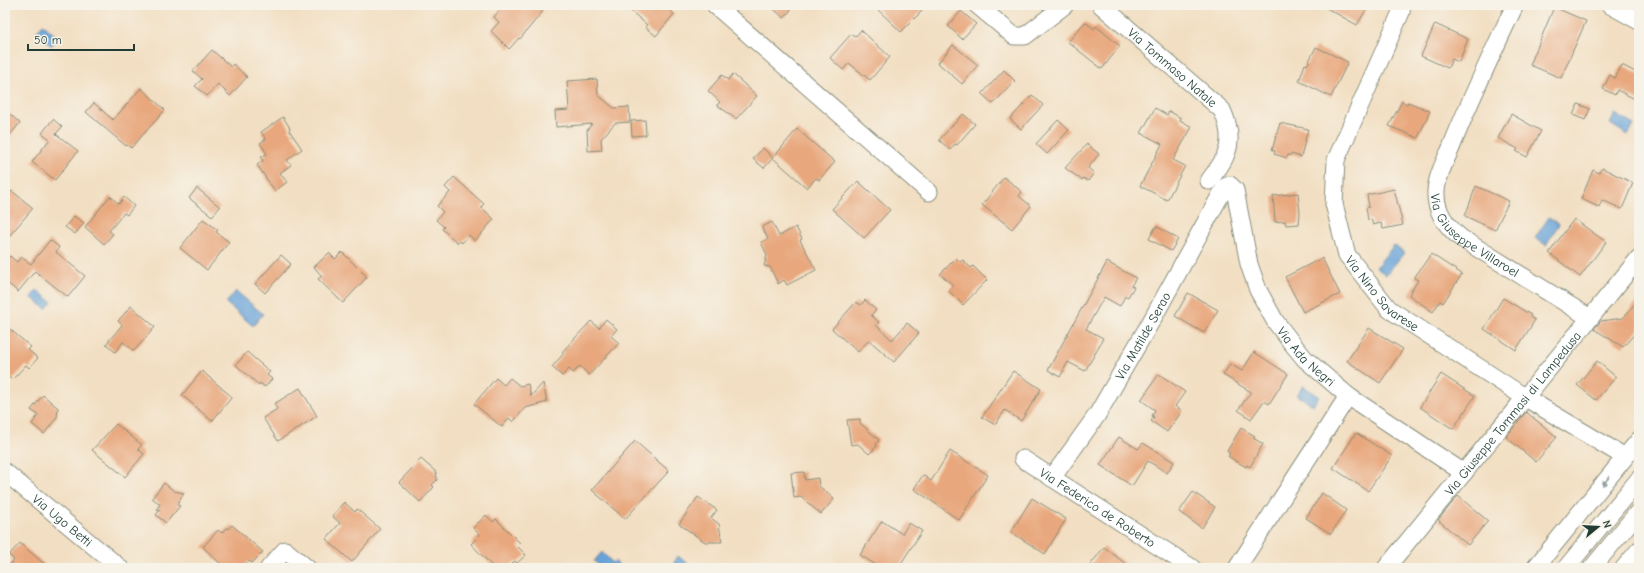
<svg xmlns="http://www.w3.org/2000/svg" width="1644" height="573" viewBox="0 0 1644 573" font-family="'Comic Neue',sans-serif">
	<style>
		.water { fill: #67a3d8; stroke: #437086 }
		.building { fill: #e8a77d }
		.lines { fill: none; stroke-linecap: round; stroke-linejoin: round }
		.minor-casing { stroke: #888e7c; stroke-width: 19 }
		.minor { stroke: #fff; stroke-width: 17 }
		.oneway { fill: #8f9e9a }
		.labels { text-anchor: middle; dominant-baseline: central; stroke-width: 4; stroke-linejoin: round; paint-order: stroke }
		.street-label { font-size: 13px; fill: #1f3d34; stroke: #f7f3e8 }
	</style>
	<rect width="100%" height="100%" fill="#f7f3e8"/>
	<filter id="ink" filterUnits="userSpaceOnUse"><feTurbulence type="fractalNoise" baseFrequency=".025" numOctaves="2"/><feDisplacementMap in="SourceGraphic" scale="8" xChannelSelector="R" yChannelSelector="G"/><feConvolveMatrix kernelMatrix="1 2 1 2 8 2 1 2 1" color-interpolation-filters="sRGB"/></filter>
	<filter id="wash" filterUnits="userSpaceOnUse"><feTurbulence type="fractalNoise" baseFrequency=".012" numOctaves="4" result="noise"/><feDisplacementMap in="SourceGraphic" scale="16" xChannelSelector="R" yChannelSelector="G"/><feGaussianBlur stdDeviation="0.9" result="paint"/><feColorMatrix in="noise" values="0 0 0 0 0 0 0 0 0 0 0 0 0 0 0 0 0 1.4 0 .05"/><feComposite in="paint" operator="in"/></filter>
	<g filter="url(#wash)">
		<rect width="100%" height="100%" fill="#f2dfc3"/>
		<path class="water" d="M 43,24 L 58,38 L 51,46 L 36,32 Z
			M 1615,114 L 1634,125 L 1628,135 L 1610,124 Z
			M 1549,217 L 1559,224 L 1546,245 L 1535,238 Z
			M 1394,245 L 1404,253 L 1386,275 L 1376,267 Z
			M 37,290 L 52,302 L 46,309 L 31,297 Z
			M 236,291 L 263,314 L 253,326 L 226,303 Z
			M 1303,386 L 1319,396 L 1313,405 L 1297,395 Z
			M 602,552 L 613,563 L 615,561 L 622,568 L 601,568 L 594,561 Z
			M 678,556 L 693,568 L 671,568 Z"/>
		<g id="blocks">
			<path class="building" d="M 504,5 L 536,5 L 543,11 L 520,39 L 519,38 L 509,49 L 491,31 L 499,22 L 494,17 Z
				M 624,5 L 664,5 L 674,14 L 656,36 L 645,27 L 647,25 Z
				M 769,5 L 795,5 L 784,18 Z
				M 873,5 L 928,5 L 901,32 Z
				M 1321,5 L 1369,5 L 1357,25 Z
				M 1554,7 L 1586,21 L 1561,78 L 1530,65 Z
				M 961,11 L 976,24 L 962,39 L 948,26 Z
				M 1085,22 L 1094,29 L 1096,26 L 1120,46 L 1102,69 L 1068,42 Z
				M 1435,24 L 1468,39 L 1459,62 L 1452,59 L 1448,68 L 1421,56 Z
				M 861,30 L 890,57 L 870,80 L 849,63 L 843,70 L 830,58 L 851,34 L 855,37 Z
				M 953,45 L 978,65 L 962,84 L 938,63 Z
				M 1316,47 L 1348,62 L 1331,97 L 1299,81 L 1305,64 L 1307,65 Z
				M 212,50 L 231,67 L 233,64 L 247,77 L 230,96 L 218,84 L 207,96 L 195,86 L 202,79 L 193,71 Z
				M 1622,65 L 1639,74 L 1639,101 L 1617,90 L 1615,95 L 1603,89 L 1610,75 L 1615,78 Z
				M 1004,70 L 1015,81 L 993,104 L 982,94 Z
				M 733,74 L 757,96 L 736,119 L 717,105 L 720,102 L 708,91 L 722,75 L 728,80 Z
				M 597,79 L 598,95 L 614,108 L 629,107 L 630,122 L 615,123 L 601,139 L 602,150 L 588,151 L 587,130 L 592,124 L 556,127 L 555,111 L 569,110 L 567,81 Z
				M 141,88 L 165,110 L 131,148 L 127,145 L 126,146 L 86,112 L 94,103 L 113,120 Z
				M 1032,95 L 1043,105 L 1021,129 L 1010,119 Z
				M 1402,101 L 1407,104 L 1408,102 L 1430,111 L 1418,138 L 1389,126 Z
				M 1578,104 L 1590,109 L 1585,120 L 1573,115 Z
				M 1155,108 L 1167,115 L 1169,111 L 1181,118 L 1180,120 L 1192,127 L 1173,160 L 1185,166 L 1167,200 L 1140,186 L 1162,144 L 1141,133 Z
				M 5,110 L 20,123 L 5,141 Z
				M 963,114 L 975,124 L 957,145 L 955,144 L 950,150 L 939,140 Z
				M 1511,114 L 1541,131 L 1527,157 L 1516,151 L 1518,149 L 1498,138 Z
				M 283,117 L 290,128 L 289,130 L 302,149 L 287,160 L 291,165 L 280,173 L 287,182 L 275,191 L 257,165 L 263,161 L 261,157 L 267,154 L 260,143 L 266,139 L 261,132 Z
				M 53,119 L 62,127 L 56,134 L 78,151 L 55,180 L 32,162 L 50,139 L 42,133 Z
				M 645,120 L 646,135 L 632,136 L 631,121 Z
				M 1058,120 L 1069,130 L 1047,154 L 1036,144 Z
				M 1280,123 L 1308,129 L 1301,157 L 1291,154 L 1291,155 L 1288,155 L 1287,158 L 1274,154 L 1275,151 L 1272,150 Z
				M 797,129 L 835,162 L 819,180 L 816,178 L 807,188 L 773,158 L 764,168 L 753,159 L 763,148 L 773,158 Z
				M 1087,144 L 1099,154 L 1088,168 L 1094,173 L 1088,181 L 1083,178 L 1082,180 L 1065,168 Z
				M 1602,168 L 1633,183 L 1622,209 L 1602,200 L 1599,207 L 1581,199 L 1593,170 L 1599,173 Z
				M 454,177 L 484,204 L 481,207 L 494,219 L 475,241 L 469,235 L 462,243 L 460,241 L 458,243 L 442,229 L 444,227 L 436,220 L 443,212 L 437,206 L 450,192 L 445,187 Z
				M 1004,177 L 1022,192 L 1019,196 L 1031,206 L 1012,229 L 982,205 Z
				M 858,181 L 890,210 L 864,238 L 832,209 Z
				M 1476,186 L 1509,201 L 1495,230 L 1465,216 Z
				M 197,188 L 220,207 L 212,216 L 189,198 Z
				M 1394,189 L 1403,225 L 1383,229 L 1381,223 L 1373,225 L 1371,219 L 1368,220 L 1366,208 L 1369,207 L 1367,195 Z
				M 12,191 L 33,208 L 5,241 L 5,200 Z
				M 1298,193 L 1300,213 L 1299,224 L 1286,225 L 1285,221 L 1275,222 L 1273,196 Z
				M 110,196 L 119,204 L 124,197 L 134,206 L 127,215 L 124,213 L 109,231 L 113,234 L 104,244 L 85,227 Z
				M 74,216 L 84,223 L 75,234 L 65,227 Z
				M 203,219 L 218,230 L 216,232 L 229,242 L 207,270 L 180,248 Z
				M 1574,219 L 1606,242 L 1580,277 L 1549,253 Z
				M 772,222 L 779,236 L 796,227 L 802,239 L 800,240 L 816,270 L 787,285 L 784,280 L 778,284 L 770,267 L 764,266 L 767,255 L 761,242 L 768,239 L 762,227 Z
				M 1156,226 L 1178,239 L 1171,251 L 1149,239 Z
				M 50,240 L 59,247 L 56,252 L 85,276 L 68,297 L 35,271 L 18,292 L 5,281 L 5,262 L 10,256 L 17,262 L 21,257 L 31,264 Z
				M 342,252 L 367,277 L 343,303 L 318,279 L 322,276 L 314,267 L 329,253 L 335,259 Z
				M 1431,254 L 1462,274 L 1443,303 L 1440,301 L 1433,312 L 1409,295 L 1418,280 L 1414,278 Z
				M 281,255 L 291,264 L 265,293 L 255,284 Z
				M 956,258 L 960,262 L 963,260 L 971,268 L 973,266 L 987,280 L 963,305 L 948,290 L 953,285 L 940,274 Z
				M 1322,258 L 1340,294 L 1303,312 L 1285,277 Z
				M 1107,262 L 1136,278 L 1131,286 L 1134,287 L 1128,297 L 1125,296 L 1120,306 L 1104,297 L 1086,329 L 1103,338 L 1096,352 L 1085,371 L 1068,362 L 1060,377 L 1048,370 Z
				M 1188,293 L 1218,310 L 1204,333 L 1175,316 Z
				M 1503,298 L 1531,315 L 1530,317 L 1535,320 L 1516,350 L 1484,329 Z
				M 1639,299 L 1639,329 L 1623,347 L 1594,329 L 1601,321 L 1623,318 Z
				M 865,300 L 876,310 L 871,315 L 879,322 L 876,325 L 892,340 L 907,323 L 919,333 L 894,362 L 869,340 L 858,352 L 832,329 L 856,302 L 861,305 Z
				M 131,306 L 155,327 L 134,351 L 123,342 L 115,352 L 106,344 L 122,325 L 118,321 Z
				M 606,319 L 617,329 L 611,336 L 619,343 L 589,375 L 580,366 L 573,373 L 569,369 L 562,376 L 552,367 L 564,353 L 562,352 L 591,321 L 599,328 Z
				M 5,325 L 31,347 L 28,350 L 38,358 L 29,368 L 26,365 L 12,380 L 5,374 Z
				M 1369,328 L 1403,349 L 1380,383 L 1347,361 Z
				M 247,352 L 270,372 L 267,375 L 272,379 L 265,387 L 260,383 L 259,385 L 236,365 Z
				M 1254,352 L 1288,374 L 1269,404 L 1264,401 L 1251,419 L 1238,410 L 1251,392 L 1223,375 L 1230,364 L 1242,371 Z
				M 1597,361 L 1616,377 L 1596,400 L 1577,385 Z
				M 202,371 L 232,397 L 212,421 L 182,395 Z
				M 1013,371 L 1041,389 L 1021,421 L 1005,410 L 995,425 L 982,417 Z
				M 1159,374 L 1185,392 L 1175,406 L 1182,411 L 1167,432 L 1151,421 L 1154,417 L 1152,416 L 1155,410 L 1141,400 Z
				M 1441,374 L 1475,396 L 1453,429 L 1420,407 Z
				M 496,378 L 504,385 L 510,378 L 520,386 L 528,384 L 531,396 L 543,383 L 547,402 L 525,408 L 513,422 L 509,418 L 502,427 L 474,404 Z
				M 300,388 L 317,416 L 278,441 L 263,418 L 277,409 L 274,404 Z
				M 43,395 L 58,408 L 57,417 L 44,434 L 32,424 L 38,415 L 31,410 Z
				M 1526,412 L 1557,437 L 1536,462 L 1506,437 Z
				M 860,419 L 860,423 L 879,440 L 876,444 L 877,446 L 869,454 L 858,444 L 851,445 L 847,420 Z
				M 116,424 L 142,445 L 138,449 L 144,454 L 125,477 L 92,450 Z
				M 1241,428 L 1255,436 L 1253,438 L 1263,444 L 1250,467 L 1247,465 L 1246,467 L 1234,460 L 1228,456 L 1230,454 L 1227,451 Z
				M 1356,433 L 1392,456 L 1368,491 L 1333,468 Z
				M 1119,437 L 1138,449 L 1143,443 L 1174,462 L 1167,473 L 1148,461 L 1132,486 L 1100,465 Z
				M 635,441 L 669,471 L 625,519 L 592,490 Z
				M 950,451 L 988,475 L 959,520 L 914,489 L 923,475 L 931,481 Z
				M 421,459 L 436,472 L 437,480 L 432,485 L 434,487 L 420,502 L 399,482 Z
				M 804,472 L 805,480 L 818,478 L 819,486 L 834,499 L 821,514 L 801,497 L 794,498 L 791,473 Z
				M 164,483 L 174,491 L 184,493 L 177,505 L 180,506 L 166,523 L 156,515 L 160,510 L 157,509 L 160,504 L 152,498 Z
				M 1193,492 L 1215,507 L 1202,528 L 1179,512 Z
				M 1322,493 L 1346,510 L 1331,534 L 1306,518 Z
				M 1458,496 L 1488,521 L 1468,545 L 1438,520 Z
				M 698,497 L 717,510 L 711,518 L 719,524 L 722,542 L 705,542 L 679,524 Z
				M 1032,498 L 1066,519 L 1045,554 L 1011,532 Z
				M 344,502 L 355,512 L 357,509 L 380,529 L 352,562 L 326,539 L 340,523 L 332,516 Z
				M 486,515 L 493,522 L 496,519 L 521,544 L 518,547 L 526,555 L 517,563 L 515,561 L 508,568 L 494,568 L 471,544 L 480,535 L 473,528 Z
				M 882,521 L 902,534 L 909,523 L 922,531 L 898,568 L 881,568 L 860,555 Z
				M 232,525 L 263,552 L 252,563 L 249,561 L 243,568 L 225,568 L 203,547 L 218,530 L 222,533 L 226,528 L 228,529 Z
				M 20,543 L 49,568 L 7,568 L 14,560 L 9,555 Z
				M 1104,547 L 1131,568 L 1088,568 Z"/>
		</g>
	</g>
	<g filter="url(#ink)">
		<use href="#blocks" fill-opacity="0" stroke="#888e7c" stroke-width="1"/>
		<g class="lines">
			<defs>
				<g id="minor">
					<path d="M 715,5 L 929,192"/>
					<path d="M 977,5 L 1014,36 L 1025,36 L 1065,5"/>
					<path id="s1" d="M 1101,5 L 1222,110 C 1228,123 1232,140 1226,154 C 1223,164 1214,173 1209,181"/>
					<path id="s2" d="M 1402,5 L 1401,12 L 1336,160 L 1334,204 L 1347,255 L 1389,309 L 1526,398 L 1625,457"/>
					<path id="s3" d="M 1515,5 C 1493,52 1470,99 1451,148 C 1445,161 1437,176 1436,191 C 1435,211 1446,226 1461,238 L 1590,318"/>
					<path d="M 1610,5 L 1639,21"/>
					<path id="s4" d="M 1023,459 L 1192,568"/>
					<path id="s5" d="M 5,472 L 120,568"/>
					<path id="s6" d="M 1052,478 L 1097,415 L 1153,318 L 1225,187 L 1230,185 L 1235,190 L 1249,264 L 1258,290 L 1275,321 L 1291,342 L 1305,359 L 1348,396 L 1464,473"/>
					<path d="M 269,568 L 285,550 L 307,568"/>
					<path d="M 1237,568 L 1348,396"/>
					<path id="s7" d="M 1386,568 L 1639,258"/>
					<path d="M 1535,568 L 1639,440"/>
					<path d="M 1566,568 L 1639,479"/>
					<path d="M 1592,568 L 1639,511"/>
					<path d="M 1624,568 L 1639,550"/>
				</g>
			</defs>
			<use href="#minor" class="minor-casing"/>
			<use href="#minor" class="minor"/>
		</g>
		<defs><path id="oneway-solid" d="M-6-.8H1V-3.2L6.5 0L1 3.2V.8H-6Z"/></defs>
		<use class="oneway" href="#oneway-solid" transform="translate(1606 481) rotate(129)"/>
	</g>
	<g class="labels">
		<g class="street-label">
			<text stroke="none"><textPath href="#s1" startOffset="95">Via Tommaso Natale</textPath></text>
			<text stroke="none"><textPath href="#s3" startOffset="265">Via Giuseppe Villaroel</textPath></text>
			<text stroke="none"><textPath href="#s2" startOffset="318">Via Nino Savarese</textPath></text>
			<text stroke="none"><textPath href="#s6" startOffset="169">Via Matilde Serao</textPath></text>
			<text stroke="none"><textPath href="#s6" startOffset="537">Via Ada Negri</textPath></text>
			<text stroke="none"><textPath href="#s7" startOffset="200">Via Giuseppe Tommasi di Lampedusa</textPath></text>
			<text stroke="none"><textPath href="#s4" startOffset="89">Via Federico de Roberto</textPath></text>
			<text stroke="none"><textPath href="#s5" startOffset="75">Via Ugo Betti</textPath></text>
		</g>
	</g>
	<rect width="1644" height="573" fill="none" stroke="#f7f3e8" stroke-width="20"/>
	<g transform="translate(1598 527) rotate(72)" stroke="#f7f3e8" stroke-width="3" paint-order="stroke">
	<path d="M0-3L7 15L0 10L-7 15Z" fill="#1f3d34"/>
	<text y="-6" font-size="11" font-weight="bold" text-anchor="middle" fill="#1f3d34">N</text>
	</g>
	<path d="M28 44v6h106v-6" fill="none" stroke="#1f3d34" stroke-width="2"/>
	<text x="34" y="44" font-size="12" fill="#1f3d34" stroke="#f7f3e8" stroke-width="3" paint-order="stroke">50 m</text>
</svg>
